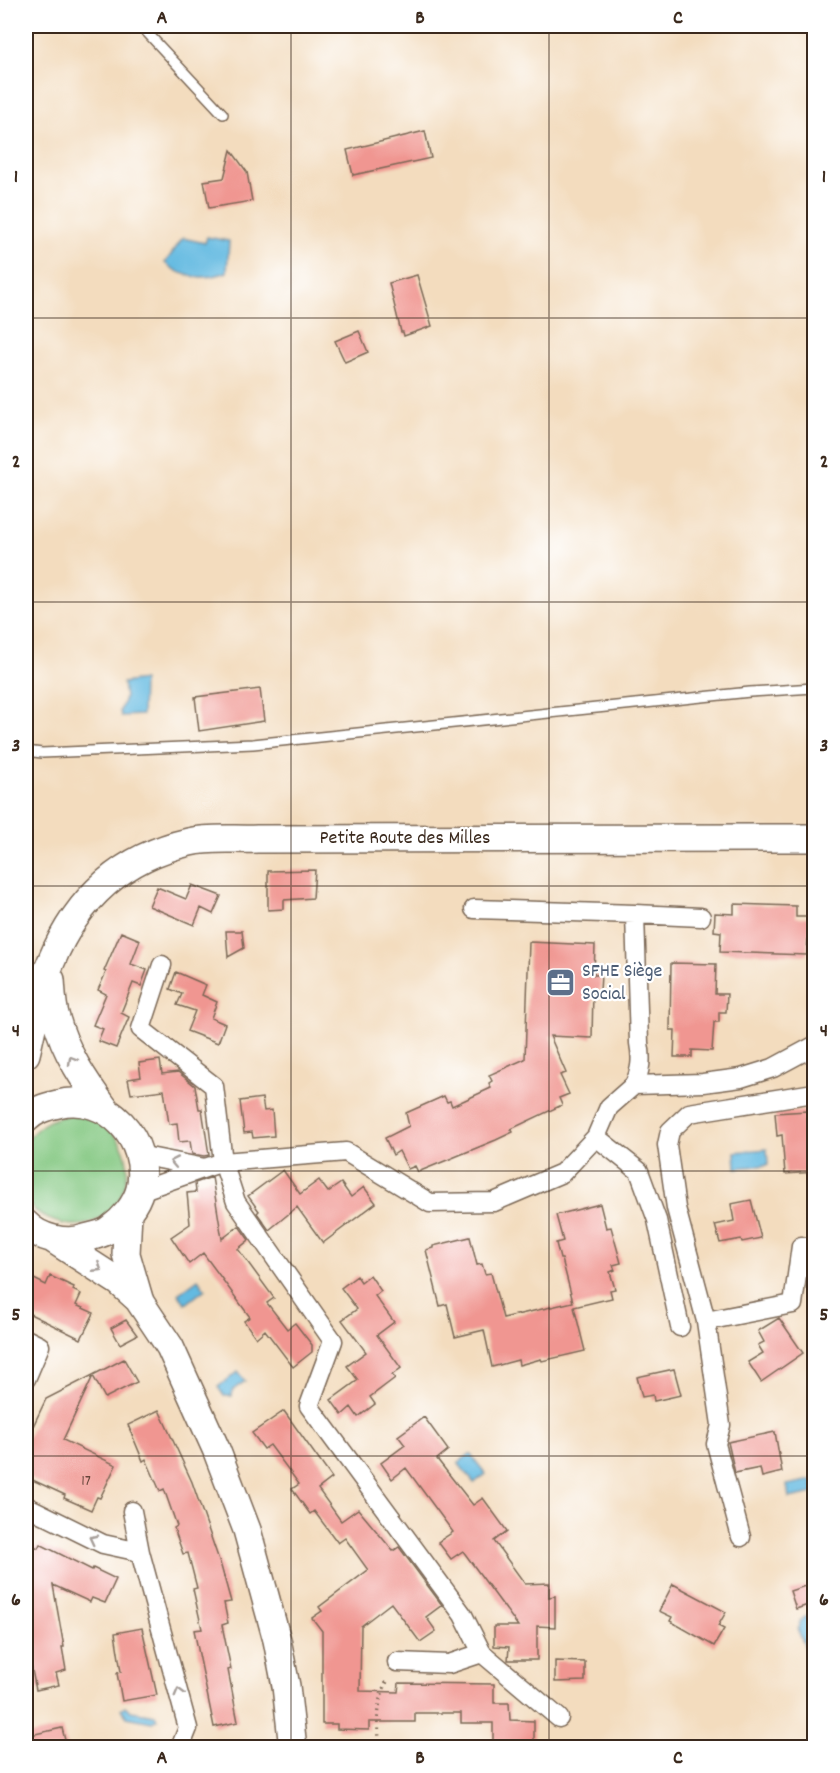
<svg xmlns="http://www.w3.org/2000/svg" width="840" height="1773" viewBox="0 0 840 1773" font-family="Dekko,sans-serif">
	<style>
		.green { fill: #84c882; stroke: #607950; stroke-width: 1.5 }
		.water { fill: #64bae1; stroke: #507280; stroke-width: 1.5 }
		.building { fill: #f09691 }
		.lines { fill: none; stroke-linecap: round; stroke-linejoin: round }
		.service-casing { stroke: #7b6856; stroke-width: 12 }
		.minor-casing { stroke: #7b6856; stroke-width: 21 }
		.secondary-casing { stroke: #7b6856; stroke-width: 30 }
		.path { stroke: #7b6856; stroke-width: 4; stroke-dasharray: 1.5 4.5; stroke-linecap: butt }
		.service { stroke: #fff; stroke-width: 9 }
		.minor { stroke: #fff; stroke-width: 18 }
		.secondary { stroke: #fff; stroke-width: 27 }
		.oneway { stroke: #a79f9a }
		.grid { fill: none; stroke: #3b2a1e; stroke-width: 1.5; stroke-opacity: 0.55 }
		.labels { text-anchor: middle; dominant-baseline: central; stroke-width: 4.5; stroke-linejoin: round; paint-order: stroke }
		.number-label { font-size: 16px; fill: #68453b }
		.street-label { font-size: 20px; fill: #3b2a1e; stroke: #fff }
		.service-label { font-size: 20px; fill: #4e5e75; stroke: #fff; text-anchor: start }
		.neatline { fill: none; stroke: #3b2a1e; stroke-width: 2 }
		.grid-label { font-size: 20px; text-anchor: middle; font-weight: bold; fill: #3b2a1e }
	</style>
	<rect width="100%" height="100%" fill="#fff"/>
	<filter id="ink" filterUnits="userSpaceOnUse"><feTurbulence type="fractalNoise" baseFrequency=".0167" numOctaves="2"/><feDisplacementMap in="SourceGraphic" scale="12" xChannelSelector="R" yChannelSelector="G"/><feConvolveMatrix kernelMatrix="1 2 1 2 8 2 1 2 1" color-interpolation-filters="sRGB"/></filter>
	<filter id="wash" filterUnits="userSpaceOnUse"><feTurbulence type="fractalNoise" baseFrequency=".008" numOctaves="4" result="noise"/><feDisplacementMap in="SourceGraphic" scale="24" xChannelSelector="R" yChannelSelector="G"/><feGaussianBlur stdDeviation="1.35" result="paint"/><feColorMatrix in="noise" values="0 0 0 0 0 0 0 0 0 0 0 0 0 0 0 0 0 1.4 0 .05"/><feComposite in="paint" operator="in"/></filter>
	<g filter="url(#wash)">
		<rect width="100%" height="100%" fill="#f3dcbe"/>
		<path class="green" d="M 72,1115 C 166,1126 127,1254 49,1219 C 41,1216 28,1207 26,1198 C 22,1185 26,1157 26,1142 C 37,1125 52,1117 72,1115 Z"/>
		<path class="water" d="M 207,237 L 229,241 L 227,272 C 206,280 183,279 165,263 L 183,238 L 205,243 Z
			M 143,680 L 142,715 L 121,716 L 120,711 L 125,698 L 123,683 Z
			M 767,1149 L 768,1165 L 736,1168 L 735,1152 Z
			M 198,1279 L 205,1289 L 186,1304 L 178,1294 Z
			M 238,1372 L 245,1381 L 233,1390 L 232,1396 L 224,1396 L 218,1387 Z
			M 470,1454 L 486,1474 L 474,1483 L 458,1463 Z
			M 813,1480 L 814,1493 L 789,1498 L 787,1485 Z
			M 809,1615 C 812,1624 815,1635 814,1645 L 806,1649 C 800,1636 791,1622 809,1615 Z
			M 125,1706 L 131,1711 L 155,1715 L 157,1719 L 152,1722 L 127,1717 L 121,1709 Z"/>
		<g id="blocks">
			<path class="building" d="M 425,131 L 431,158 L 353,175 L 347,150 Z
				M 231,150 L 247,172 L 252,201 L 209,208 L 204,181 L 224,178 Z
				M 417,275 L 432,326 L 404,336 L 403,332 L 401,332 L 389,283 Z
				M 359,331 L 368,352 L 345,362 L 335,341 Z
				M 260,689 L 264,721 L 199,731 L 195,697 Z
				M 315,870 L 313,898 L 284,900 L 284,909 L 268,910 L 268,871 Z
				M 192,885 L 221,896 L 213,914 L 201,908 L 194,925 L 149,906 L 157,887 L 186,899 Z
				M 734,904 L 796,906 L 796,917 L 814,917 L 814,935 L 808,935 L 807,955 L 720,952 L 721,932 L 714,931 L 715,913 L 734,914 Z
				M 226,931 L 242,931 L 244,948 L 228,957 Z
				M 121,932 L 140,940 L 131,964 L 147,970 L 141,986 L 133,983 L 121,1013 L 129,1017 L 116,1048 L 98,1041 L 103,1029 L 93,1025 L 106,994 L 98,990 L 106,972 L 104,971 Z
				M 529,942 L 595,945 L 594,975 L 601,975 L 600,991 L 593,991 L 592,1038 L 550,1036 L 566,1073 L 560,1075 L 569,1094 L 559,1098 L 562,1105 L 511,1129 L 513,1132 L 496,1140 L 418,1172 L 415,1166 L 408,1169 L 399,1151 L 393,1155 L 385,1138 L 409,1126 L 406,1113 L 444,1096 L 447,1102 L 450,1101 L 452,1106 L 491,1088 L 489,1083 L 492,1081 L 489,1075 L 525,1059 Z
				M 671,963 L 716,964 L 715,994 L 727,994 L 726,1012 L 719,1012 L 719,1022 L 714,1022 L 712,1051 L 692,1050 L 692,1057 L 674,1057 L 675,1030 L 670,1030 Z
				M 176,972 L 206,985 L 202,995 L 217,1002 L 211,1018 L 225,1024 L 218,1043 L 187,1031 L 195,1011 L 177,1005 L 182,994 L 170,989 Z
				M 160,1060 L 162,1074 L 178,1072 L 195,1086 L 199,1109 L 202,1109 L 209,1155 L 204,1156 L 192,1154 L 190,1141 L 179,1142 L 177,1123 L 169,1124 L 164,1090 L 131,1094 L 128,1079 L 141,1077 L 139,1063 Z
				M 262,1098 L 264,1111 L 272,1110 L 274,1136 L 253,1138 L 252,1132 L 244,1133 L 240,1101 Z
				M 807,1111 L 809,1143 L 814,1143 L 814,1172 L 785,1174 L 782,1135 L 777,1136 L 775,1113 Z
				M 283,1170 L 300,1194 L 319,1180 L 328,1192 L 341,1183 L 351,1197 L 364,1187 L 376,1203 L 323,1243 L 297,1207 L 269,1230 L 257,1213 L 259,1211 L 248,1196 Z
				M 212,1177 L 222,1239 L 239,1226 L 249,1240 L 238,1249 L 274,1298 L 267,1303 L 287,1329 L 295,1323 L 312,1345 L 312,1352 L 293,1367 L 265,1330 L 256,1338 L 244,1321 L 250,1317 L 203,1253 L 189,1264 L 171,1237 L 190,1224 L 187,1193 L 196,1192 L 195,1183 Z
				M 751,1200 L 761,1238 L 742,1242 L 741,1239 L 720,1243 L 715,1225 L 734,1221 L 731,1204 Z
				M 600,1204 L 606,1228 L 611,1227 L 621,1263 L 613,1265 L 615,1270 L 610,1272 L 615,1289 L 610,1290 L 612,1298 L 574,1307 L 585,1351 L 542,1361 L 541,1359 L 519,1365 L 518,1360 L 492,1367 L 484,1330 L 455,1337 L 447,1304 L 440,1306 L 426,1250 L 433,1248 L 433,1246 L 470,1237 L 477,1265 L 482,1264 L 485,1274 L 491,1273 L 503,1318 L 573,1302 L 562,1259 L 560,1259 L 556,1243 L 563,1241 L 556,1215 Z
				M 26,1275 L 46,1285 L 50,1276 L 74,1287 L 73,1290 L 81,1294 L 76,1305 L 94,1313 L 81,1339 L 26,1312 Z
				M 370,1275 L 381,1291 L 375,1296 L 394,1322 L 377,1335 L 401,1368 L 392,1375 L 395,1378 L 370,1397 L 375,1404 L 358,1417 L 351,1407 L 342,1415 L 331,1400 L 358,1380 L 347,1366 L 366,1352 L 342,1320 L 357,1309 L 341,1288 L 357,1276 L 361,1282 Z
				M 779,1318 L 803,1353 L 761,1382 L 748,1362 L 763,1353 L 758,1345 L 764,1342 L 758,1331 Z
				M 126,1320 L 137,1335 L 120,1344 L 111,1328 Z
				M 124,1359 L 137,1382 L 105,1398 L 93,1376 L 63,1440 L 116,1465 L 100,1498 L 97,1497 L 91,1510 L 64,1498 L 65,1495 L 26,1477 L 26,1441 L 46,1399 Z
				M 674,1369 L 681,1395 L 654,1401 L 653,1395 L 642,1397 L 637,1377 Z
				M 159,1410 L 192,1482 L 221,1566 L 231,1602 L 224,1603 L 228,1623 L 222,1625 L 231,1669 L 228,1670 L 238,1722 L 214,1727 L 194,1630 L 202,1629 L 193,1589 L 197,1588 L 188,1553 L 183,1554 L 174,1528 L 177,1526 L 164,1489 L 160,1491 L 146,1459 L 143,1461 L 128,1425 Z
				M 284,1411 L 332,1478 L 318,1489 L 341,1521 L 358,1509 L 393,1551 L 399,1547 L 442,1605 L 426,1617 L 436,1631 L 420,1642 L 391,1603 L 361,1626 L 360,1691 L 398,1692 L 399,1683 L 494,1684 L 494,1703 L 509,1703 L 510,1720 L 534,1721 L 534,1742 L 493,1741 L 493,1723 L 461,1723 L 461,1713 L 415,1713 L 415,1722 L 369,1722 L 369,1730 L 337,1729 L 337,1724 L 322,1724 L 322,1631 L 312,1618 L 322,1611 L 319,1607 L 368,1570 L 345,1538 L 338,1543 L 314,1511 L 310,1514 L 292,1489 L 299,1484 L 270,1445 L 264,1449 L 252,1433 Z
				M 424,1417 L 448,1450 L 437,1459 L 473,1505 L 483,1498 L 507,1531 L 494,1541 L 525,1584 L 549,1583 L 549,1597 L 555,1596 L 555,1627 L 537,1626 L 537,1660 L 508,1660 L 509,1647 L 494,1646 L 494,1626 L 518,1626 L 463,1551 L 451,1559 L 438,1542 L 453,1532 L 406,1468 L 392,1479 L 381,1463 L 405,1445 L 398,1436 Z
				M 775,1432 L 782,1472 L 762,1477 L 760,1468 L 735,1473 L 728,1442 Z
				M 26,1542 L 38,1548 L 40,1544 L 92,1570 L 93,1568 L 116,1579 L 105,1603 L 92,1598 L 90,1602 L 53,1585 L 64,1647 L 62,1647 L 66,1670 L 56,1673 L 59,1685 L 36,1690 L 26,1641 Z
				M 814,1583 L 814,1603 L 796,1609 L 790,1591 Z
				M 673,1584 L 726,1612 L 718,1626 L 724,1629 L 714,1646 L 670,1621 L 672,1617 L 659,1611 Z
				M 142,1628 L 157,1695 L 122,1701 L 117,1673 L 121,1672 L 115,1633 Z
				M 555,1661 L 585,1662 L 585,1681 L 555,1682 Z
				M 62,1728 L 67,1748 L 26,1748 L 26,1736 Z"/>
		</g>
	</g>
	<g filter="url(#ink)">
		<use href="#blocks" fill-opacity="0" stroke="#7b6856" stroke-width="1.5"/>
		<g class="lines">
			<defs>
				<path id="service" d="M 141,26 L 223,114
					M 26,751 L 42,753 L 253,744 L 750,692 L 814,688"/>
				<path id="minor" d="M 474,909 L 635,914 L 639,1043 C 642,1059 641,1070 634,1085
					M 635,914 L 701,917
					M 162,965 L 141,1029 L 214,1086 L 223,1162 L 236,1202 L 333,1341 L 309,1406 L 463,1615 L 482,1653 L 559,1718
					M 596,1137 L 639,1171 L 657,1220 L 680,1327
					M 139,1155 L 205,1168 L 140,1191
					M 205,1168 L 223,1162 L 346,1152 L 430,1203 L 494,1202 L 562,1173 L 596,1137 L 609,1107 L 634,1085 L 703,1083 L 741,1078 L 773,1068 L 814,1046
					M 706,1321 L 793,1304 L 801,1246
					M 26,1339 L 40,1346 L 26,1379
					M 26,1506 L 103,1544 L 140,1552 L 188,1728 L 180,1748
					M 132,1511 L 140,1552
					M 741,1537 L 716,1444 L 721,1425 L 706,1321 L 676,1208 L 667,1145 L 670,1131 L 689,1113 L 814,1093
					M 397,1662 L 449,1664 L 482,1653"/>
				<path id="secondary" d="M 51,980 C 52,992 52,1006 56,1018 C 65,1052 84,1080 105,1109
					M 26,1054 C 33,1025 39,989 51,962 C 77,899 122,857 189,842 C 210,837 236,840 257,839 L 814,838
					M 26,1119 C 36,1110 44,1107 58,1104 C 107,1092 151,1140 140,1189 C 136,1205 123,1220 110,1229 C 104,1234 93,1236 85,1238 C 66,1245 39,1238 26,1224
					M 128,1212 L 126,1254 L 140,1302 L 170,1347 L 216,1449 L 247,1530 L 277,1640 L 286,1686 L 293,1748
					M 54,1240 L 119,1282 L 140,1301"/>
			</defs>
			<use href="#service" class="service-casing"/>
			<use href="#minor" class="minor-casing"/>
			<use href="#secondary" class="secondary-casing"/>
			<path class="path" d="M 379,1748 C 378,1721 375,1703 388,1679"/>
			<use href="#service" class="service"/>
			<use href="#minor" class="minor"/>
			<use href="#secondary" class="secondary"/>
		</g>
		<defs><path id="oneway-chevron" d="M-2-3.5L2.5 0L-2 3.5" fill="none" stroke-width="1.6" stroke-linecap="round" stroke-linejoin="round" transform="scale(1.5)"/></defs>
		<g class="oneway">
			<use href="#oneway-chevron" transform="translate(72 1060) rotate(-120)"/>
			<use href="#oneway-chevron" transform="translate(174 1162) rotate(-169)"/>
			<use href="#oneway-chevron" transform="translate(98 1268) rotate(33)"/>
			<use href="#oneway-chevron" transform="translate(93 1539) rotate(-153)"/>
			<use href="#oneway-chevron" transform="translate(179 1692) rotate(-105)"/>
		</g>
	</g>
	<path class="grid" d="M 291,26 L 291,1748M 549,26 L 549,1748M 26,318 L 814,318M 26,602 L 814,602M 26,886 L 814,886M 26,1171 L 814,1171M 26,1456 L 814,1456"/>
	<defs>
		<symbol id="office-square" viewBox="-11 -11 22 22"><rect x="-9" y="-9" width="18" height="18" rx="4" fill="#5c6f8a" stroke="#fff"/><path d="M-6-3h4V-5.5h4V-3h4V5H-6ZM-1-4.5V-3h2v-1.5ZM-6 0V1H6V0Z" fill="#fff"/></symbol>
	</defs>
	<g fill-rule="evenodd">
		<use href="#office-square" x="544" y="966" width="33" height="33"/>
	</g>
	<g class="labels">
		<g class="number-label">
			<text x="86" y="1481">17</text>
		</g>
		<g class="street-label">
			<text x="405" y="839">Petite Route des Milles</text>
		</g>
		<g class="service-label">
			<text x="582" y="972">SFHE Siège<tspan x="582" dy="23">Social</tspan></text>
		</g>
	</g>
	<rect width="840" height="1773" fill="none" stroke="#fff" stroke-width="66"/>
	<rect x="33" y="33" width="774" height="1707" class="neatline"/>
	<g class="grid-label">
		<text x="162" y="23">A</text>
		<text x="420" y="23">B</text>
		<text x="678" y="23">C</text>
		<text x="16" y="182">1</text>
		<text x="824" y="182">1</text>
		<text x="16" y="467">2</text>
		<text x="824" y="467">2</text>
		<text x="16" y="751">3</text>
		<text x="824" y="751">3</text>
		<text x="16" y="1036">4</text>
		<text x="824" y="1036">4</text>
		<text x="16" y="1320">5</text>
		<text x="824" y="1320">5</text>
		<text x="16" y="1605">6</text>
		<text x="824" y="1605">6</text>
		<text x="162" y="1763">A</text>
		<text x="420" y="1763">B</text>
		<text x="678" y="1763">C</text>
	</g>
</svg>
